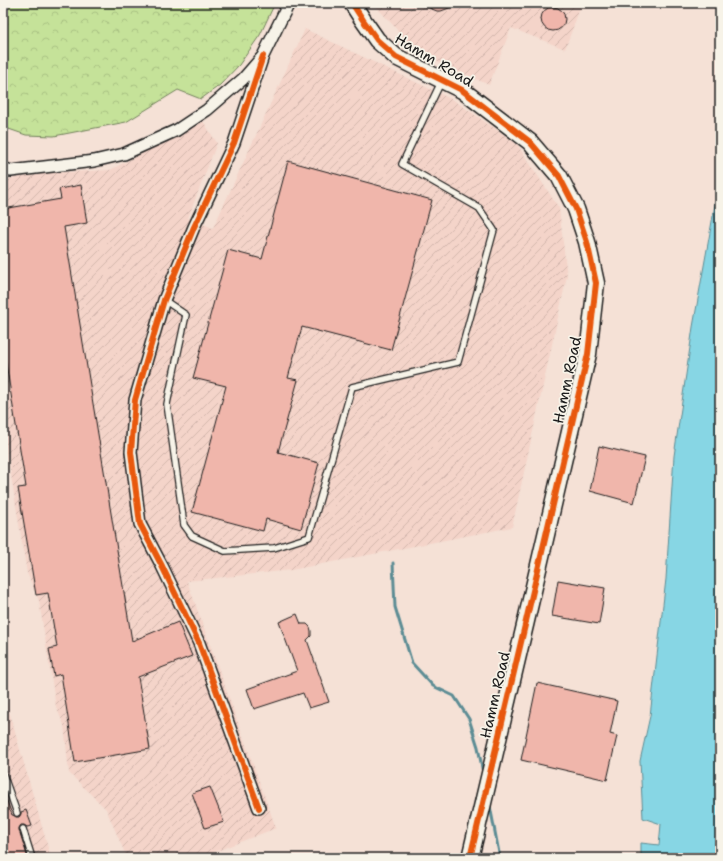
<svg xmlns="http://www.w3.org/2000/svg" width="723" height="861" viewBox="0 0 723 861" font-family="'Shantell Sans',sans-serif">
	<style>
		.industrial { fill: url(#industrial-furrows) }
		.forest { fill: url(#forest-crowns); stroke: #707f5a }
		.water { fill: #87d6e4; stroke: #5c8c94 }
		.lines { fill: none; stroke-linecap: round; stroke-linejoin: round }
		.stream { stroke: #5c8c94; stroke-width: 3 }
		.building { fill: #f0b6ab; stroke: #1c1c1c }
		.lane-casing { stroke: #1c1c1c; stroke-width: 8 }
		.street-casing { stroke: #1c1c1c; stroke-width: 14 }
		.secondary-casing { stroke: #1c1c1c; stroke-width: 19 }
		.lane { stroke: #f7f3e8; stroke-width: 5.5 }
		.street { stroke: #f7f3e8; stroke-width: 11 }
		.secondary { stroke: #f7f3e8; stroke-width: 16 }
		.cycleway-casing { stroke: #f7f3e8; stroke-width: 8 }
		.cycleway { stroke: #e8590c; stroke-width: 6 }
		.labels { text-anchor: middle; dominant-baseline: central; stroke-width: 3.5; stroke-linejoin: round; paint-order: stroke }
		.street-label { font-size: 15px; fill: #1c1c1c; stroke: #f7f3e8 }
	</style>
	<defs>
		<pattern id="industrial-furrows" width="10" height="10" patternUnits="userSpaceOnUse"><rect width="10" height="10" fill="#f4d4c9"/><path d="M-1 1l2-2M0 10L10 0M9 11l2-2" fill="none" stroke="#d1b5ac"/></pattern>
		<pattern id="forest-crowns" width="20" height="18" patternUnits="userSpaceOnUse"><rect width="20" height="18" fill="#c5e299"/><path d="M2 6a3 3 0 1 1 6 0M12 15a3 3 0 1 1 6 0" fill="none" stroke="#a9c183"/></pattern>
	</defs>
	<rect width="100%" height="100%" fill="#f5e1d6"/>
	<filter id="ink" filterUnits="userSpaceOnUse"><feTurbulence type="fractalNoise" baseFrequency=".025" numOctaves="2"/><feDisplacementMap in="SourceGraphic" scale="8" xChannelSelector="R" yChannelSelector="G"/><feConvolveMatrix kernelMatrix="1 2 1 2 8 2 1 2 1" color-interpolation-filters="sRGB"/></filter>
	<g filter="url(#ink)">
		<path class="industrial" d="M 373,3 L 582,3 L 565,49 L 511,28 L 489,85 L 418,53 Z
			M 305,29 L 455,101 L 517,144 L 559,208 L 567,276 L 512,527 L 291,570 L 187,581 L 276,828 L 199,858 L 127,858 L 106,809 L 69,773 L 64,725 L 56,707 L 39,601 L 27,573 L 3,426 L 3,180 L 46,173 L 110,170 L 203,121 L 217,143 L 188,218 L 213,228 Z
			M 3,690 L 51,858 L 3,858 Z"/>
		<path class="forest" d="M 3,3 L 275,3 L 260,35 L 239,65 L 220,85 L 201,99 L 178,90 L 126,122 L 54,136 L 26,135 L 3,127 Z"/>
		<path class="water" d="M 720,188 L 720,858 L 641,858 L 641,843 L 659,845 L 661,824 L 643,818 L 640,761 L 650,716 L 666,579 L 674,456 L 693,327 L 716,199 Z"/>
		<g class="lines">
			<path class="stream" d="M 393,563 L 395,607 L 412,663 L 433,686 L 454,696 L 469,719 L 478,747 L 483,773
				M 490,806 L 500,858"/>
		</g>
		<path class="building" d="M 419,3 L 459,3 L 460,4 L 441,11 L 437,11 L 419,4 Z
			M541 19a12 12 0 1 1 24 0a12 12 0 1 1-24 0Z
			M 288,161 L 432,200 L 391,350 L 302,327 L 288,378 L 298,380 L 278,452 L 319,463 L 301,529 L 266,519 L 263,531 L 192,512 L 226,386 L 193,378 L 228,250 L 262,259 Z
			M 81,185 L 87,223 L 64,227 L 132,641 L 178,622 L 192,656 L 138,677 L 150,749 L 75,762 L 61,674 L 54,676 L 49,649 L 57,647 L 48,593 L 36,595 L 18,488 L 26,487 L 3,345 L 3,209 L 61,199 L 59,189 Z
			M 599,446 L 645,457 L 634,503 L 590,491 Z
			M 558,580 L 605,588 L 599,624 L 552,616 Z
			M 297,614 L 301,624 L 307,624 L 310,627 L 311,631 L 311,636 L 307,640 L 329,702 L 309,708 L 303,693 L 254,709 L 247,689 L 297,671 L 279,622 Z
			M 537,683 L 617,701 L 610,734 L 617,736 L 607,780 L 521,760 Z
			M 210,787 L 224,822 L 205,828 L 192,793 Z
			M 3,793 L 4,793 L 12,815 L 13,815 L 16,817 L 19,817 L 21,814 L 21,812 L 26,810 L 32,826 L 27,827 L 24,825 L 21,825 L 19,828 L 19,830 L 28,858 L 3,858 Z"/>
		<g class="lines">
			<defs>
				<path id="lane" d="M 164,300 L 186,315 L 167,404 L 184,525 L 192,536 L 225,551 L 274,548 L 309,537 L 352,387 L 458,362 L 494,230 L 479,208 L 402,164 L 441,82
					M 3,774 L 17,813
					M 23,829 L 32,858"/>
				<path id="street" d="M 3,168 L 11,171 L 94,161 L 124,154 L 177,130 L 207,110 L 243,79 L 263,56 L 289,3
					M 259,808 L 199,643 L 162,566 L 140,524 L 131,452 L 135,400 L 164,300 L 194,227 L 234,143 L 263,56"/>
				<path id="secondary" d="M 352,3 L 363,20 L 377,40 L 396,57 L 462,90 L 530,142 L 559,176 L 576,209 L 587,242 L 596,283 L 588,354 L 526,621 L 470,858"/>
			</defs>
			<use href="#lane" class="lane-casing"/>
			<use href="#street" class="street-casing"/>
			<use href="#secondary" class="secondary-casing"/>
			<use href="#lane" class="lane"/>
			<use href="#street" class="street"/>
			<use href="#secondary" class="secondary"/>
			<defs>
				<path id="cycleway" d="M 352,3 L 363,20 L 377,40 L 396,57 L 462,90 L 530,142 L 559,176 L 576,209 L 587,242 L 596,283 L 588,354 L 526,621 L 470,858
					M 259,808 L 199,643 L 162,566 L 140,524 L 131,452 L 135,400 L 164,300 L 194,227 L 234,143 L 263,56"/>
			</defs>
			<use href="#cycleway" class="cycleway-casing"/>
			<use href="#cycleway" class="cycleway"/>
		</g>
	</g>
	<g class="labels">
		<g class="street-label">
			<text transform="translate(434 60) rotate(31)">Hamm Road</text>
			<text transform="translate(567 380) rotate(-78)">Hamm Road</text>
			<text transform="translate(495 695) rotate(-77)">Hamm Road</text>
		</g>
	</g>
	<rect width="723" height="861" fill="none" stroke="#f7f3e8" stroke-width="16"/>
	<rect x="8" y="8" width="707" height="845" fill="none" stroke="#1c1c1c" stroke-width="1.5" filter="url(#ink)"/>
</svg>
